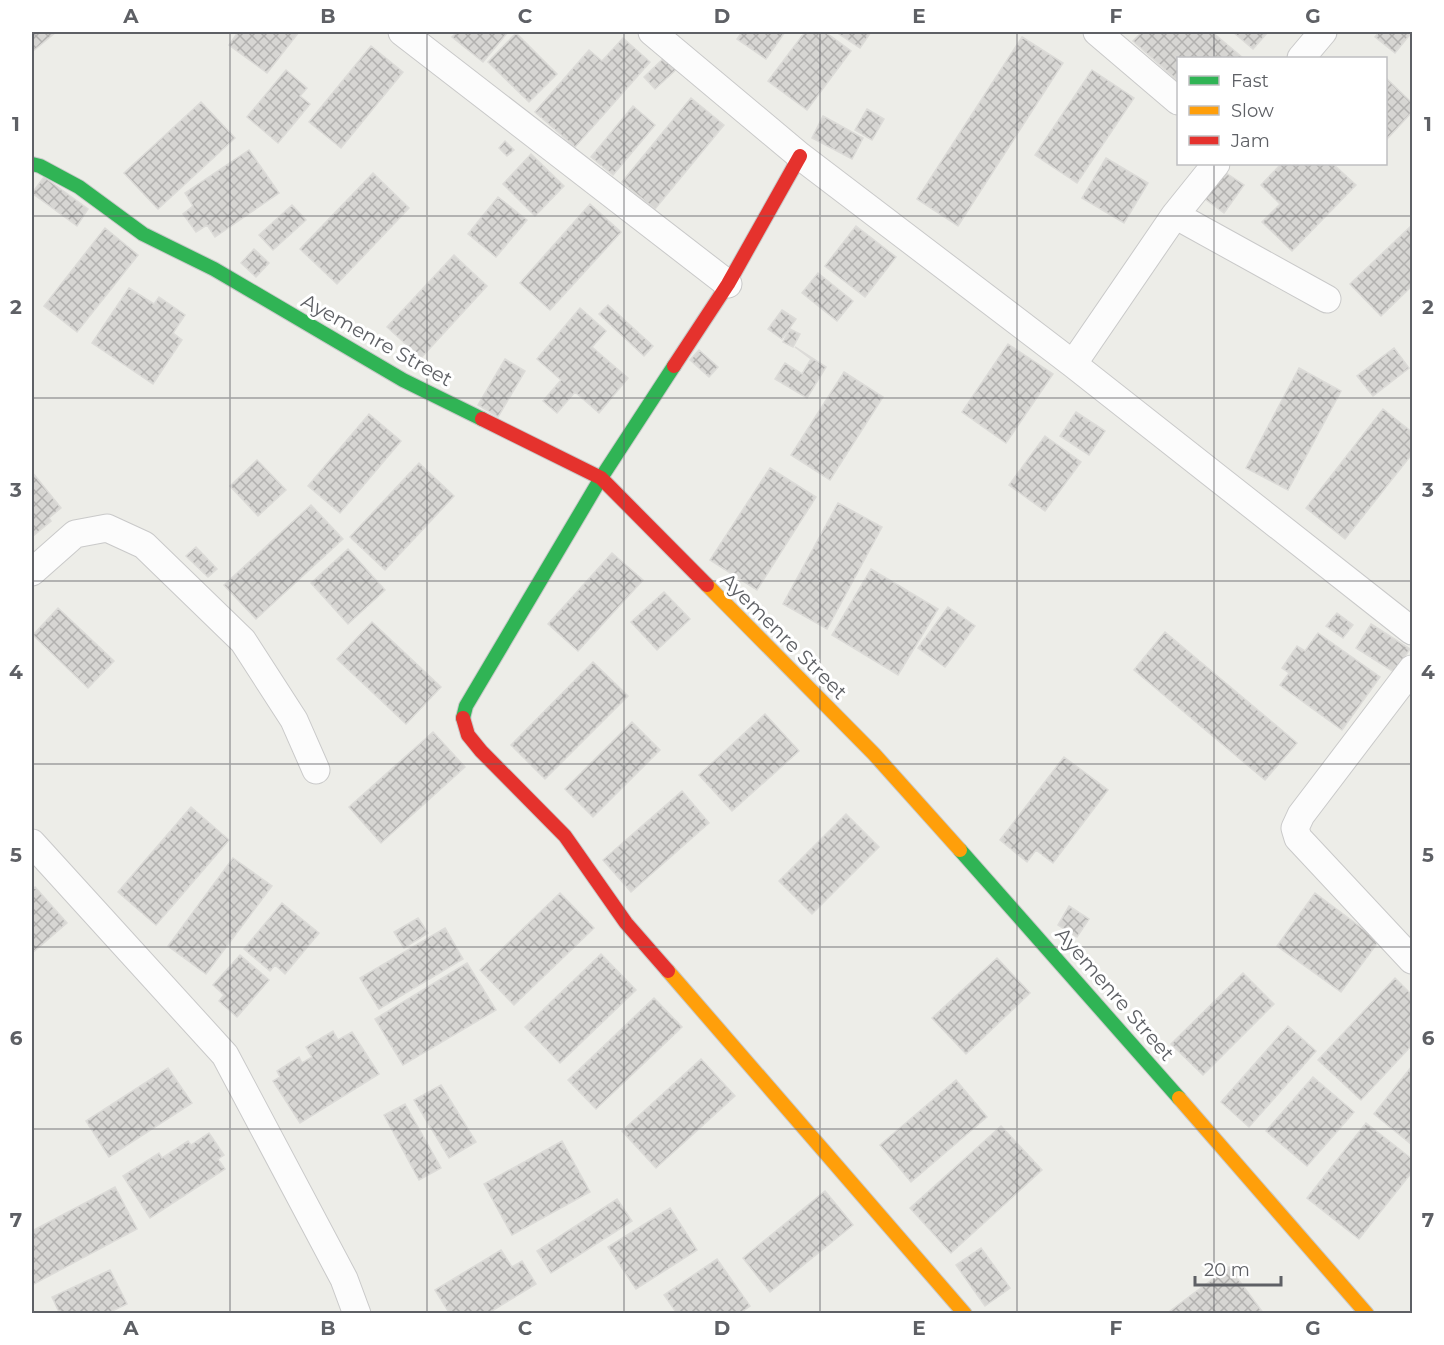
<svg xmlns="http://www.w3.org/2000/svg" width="1444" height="1345" viewBox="0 0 1444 1345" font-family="Montserrat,sans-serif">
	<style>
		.building { fill: url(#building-cross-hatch); stroke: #dcdbd8; stroke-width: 1.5 }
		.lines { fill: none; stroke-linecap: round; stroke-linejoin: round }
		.street-casing { stroke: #c9c9c9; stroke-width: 29 }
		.fast-casing { stroke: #c8c9c9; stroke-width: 16 }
		.slow-casing { stroke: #c8c9c9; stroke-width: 16 }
		.jam-casing { stroke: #c8c9c9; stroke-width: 16 }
		.street { stroke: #fcfcfc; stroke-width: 27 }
		.fast { stroke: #30b455; stroke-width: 14 }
		.slow { stroke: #ff9f0a; stroke-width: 14 }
		.jam { stroke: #e5322d; stroke-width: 14 }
		.grid { fill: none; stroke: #5e6065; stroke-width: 1.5; stroke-opacity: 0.55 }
		.labels { text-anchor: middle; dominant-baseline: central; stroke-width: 6; stroke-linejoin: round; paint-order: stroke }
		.street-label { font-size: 20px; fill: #5e6065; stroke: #fff }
		.neatline { fill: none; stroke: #5e6065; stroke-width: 2 }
		.grid-label { font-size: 20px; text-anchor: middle; font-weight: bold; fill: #5e6065 }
	</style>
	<defs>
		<pattern id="building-cross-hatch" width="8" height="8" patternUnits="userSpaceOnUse" patternTransform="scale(1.5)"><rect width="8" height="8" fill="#d7d6d3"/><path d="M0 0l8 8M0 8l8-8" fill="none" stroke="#b2b1af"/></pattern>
	</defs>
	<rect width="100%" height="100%" fill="#edede8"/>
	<path class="building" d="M 32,32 L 56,32 L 32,52 Z
		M 238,32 L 299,32 L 267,73 L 229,45 Z
		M 457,32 L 508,32 L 483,62 L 452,37 Z
		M 742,32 L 785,32 L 766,59 L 737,39 Z
		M 805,32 L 825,32 L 851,51 L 807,110 L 768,81 Z
		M 836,32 L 871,32 L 860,48 Z
		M 1142,32 L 1212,32 L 1243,58 L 1178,58 L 1178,81 L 1133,41 Z
		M 1233,32 L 1268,32 L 1253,49 Z
		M 1379,32 L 1412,32 L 1395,53 L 1375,37 Z
		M 516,33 L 557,74 L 529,102 L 488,62 Z
		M 1022,37 L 1063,63 L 958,226 L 917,199 Z
		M 623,38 L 650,62 L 575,147 L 535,112 L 589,50 L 602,61 Z
		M 371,46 L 403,72 L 341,148 L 309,122 Z
		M 667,55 L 679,67 L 655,89 L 644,77 Z
		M 286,70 L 307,88 L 300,96 L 310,104 L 278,143 L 247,117 Z
		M 1092,70 L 1134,98 L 1077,183 L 1035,155 Z
		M 1386,78 L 1412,103 L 1412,112 L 1386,140 Z
		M 691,98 L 724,125 L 655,209 L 622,182 Z
		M 201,102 L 235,138 L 158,209 L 124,173 Z
		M 633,106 L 655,125 L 613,175 L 591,157 Z
		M 867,109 L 884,119 L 872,140 L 855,130 Z
		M 823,116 L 863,138 L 852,159 L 812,138 Z
		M 505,141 L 514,150 L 507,156 L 499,148 Z
		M 249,150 L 279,193 L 215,237 L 207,225 L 196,232 L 183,214 L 193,206 L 185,193 Z
		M 531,154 L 564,186 L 535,216 L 503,184 Z
		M 1106,158 L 1148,183 L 1124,223 L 1082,198 Z
		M 1281,164 L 1333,164 L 1356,185 L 1292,251 L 1262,222 L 1280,204 L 1261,185 Z
		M 1220,169 L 1244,185 L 1224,213 L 1201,196 Z
		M 373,173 L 409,208 L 337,284 L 300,249 Z
		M 44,177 L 88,209 L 77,226 L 32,193 Z
		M 498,197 L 527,220 L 496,257 L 468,234 Z
		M 590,204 L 621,232 L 550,310 L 520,283 Z
		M 292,205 L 306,220 L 273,250 L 259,235 Z
		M 1412,225 L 1412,286 L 1381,316 L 1350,284 Z
		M 856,226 L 896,257 L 865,297 L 825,266 Z
		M 105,228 L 138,255 L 77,332 L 44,306 Z
		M 254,249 L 269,263 L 256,277 L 241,263 Z
		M 454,255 L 487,286 L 421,358 L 387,327 Z
		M 818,273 L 853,301 L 837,321 L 802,293 Z
		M 129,288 L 154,304 L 159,297 L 185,315 L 173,333 L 182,340 L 153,384 L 92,343 Z
		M 608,305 L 653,346 L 644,356 L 599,314 Z
		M 580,308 L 606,331 L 592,347 L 628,378 L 599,413 L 575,392 L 557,413 L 543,401 L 561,380 L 537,359 Z
		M 782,310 L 796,319 L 782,339 L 768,329 Z
		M 790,329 L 800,334 L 793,347 L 783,342 Z
		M 1008,344 L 1053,374 L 1006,443 L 962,412 Z
		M 795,347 L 826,367 L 807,398 L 775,379 L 785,363 L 802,374 L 811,359 Z
		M 1394,348 L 1409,368 L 1373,396 L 1357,376 Z
		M 699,350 L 718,367 L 709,377 L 690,360 Z
		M 505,359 L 525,371 L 498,417 L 478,405 Z
		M 1299,368 L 1341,391 L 1288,490 L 1246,468 Z
		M 844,372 L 883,397 L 830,480 L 791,455 Z
		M 1383,409 L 1412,432 L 1412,454 L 1345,539 L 1306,508 Z
		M 1076,412 L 1105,431 L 1089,455 L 1060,436 Z
		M 369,414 L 401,441 L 340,513 L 308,486 Z
		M 1045,436 L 1081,462 L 1045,511 L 1009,485 Z
		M 257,460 L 286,490 L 258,516 L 230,486 Z
		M 419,463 L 454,496 L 385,570 L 350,537 Z
		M 770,468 L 816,497 L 757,590 L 710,560 Z
		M 32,472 L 61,508 L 49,518 L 51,521 L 32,537 Z
		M 838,503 L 882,527 L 827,629 L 783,604 Z
		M 311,505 L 343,539 L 256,619 L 224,585 Z
		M 196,547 L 217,569 L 208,577 L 186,556 Z
		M 348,549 L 385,590 L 348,624 L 311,583 Z
		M 612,553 L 643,580 L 578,651 L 548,624 Z
		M 871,569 L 938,609 L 898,675 L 832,635 Z
		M 664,592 L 690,619 L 657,650 L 631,622 Z
		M 948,607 L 975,626 L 945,667 L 918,648 Z
		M 58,608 L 114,661 L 88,688 L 33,635 Z
		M 1337,613 L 1353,625 L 1343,638 L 1326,626 Z
		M 372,622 L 441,687 L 406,724 L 337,659 Z
		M 1371,624 L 1410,649 L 1394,672 L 1356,648 Z
		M 1165,632 L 1297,743 L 1265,780 L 1134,670 Z
		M 1318,633 L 1380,677 L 1342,730 L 1280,685 L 1289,673 L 1282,668 L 1297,646 L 1305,651 Z
		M 593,662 L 628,696 L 545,779 L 511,745 Z
		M 765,714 L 799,751 L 732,811 L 699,775 Z
		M 632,722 L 660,750 L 593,817 L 565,789 Z
		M 433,732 L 465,767 L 381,843 L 349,807 Z
		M 1064,757 L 1108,790 L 1053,863 L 1036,850 L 1027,862 L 1000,840 Z
		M 682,791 L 709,823 L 631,892 L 603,860 Z
		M 191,807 L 229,840 L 156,925 L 118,892 Z
		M 846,814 L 879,847 L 812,914 L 779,881 Z
		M 233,858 L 272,886 L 206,974 L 168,946 Z
		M 35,887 L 67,923 L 32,953 L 32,890 Z
		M 560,893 L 594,928 L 514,1005 L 480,970 Z
		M 1315,893 L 1379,941 L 1341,992 L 1277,946 Z
		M 282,903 L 319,933 L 285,974 L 275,965 L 270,971 L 244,949 Z
		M 1069,906 L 1089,919 L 1077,937 L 1058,925 Z
		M 418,918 L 428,933 L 404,948 L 394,932 Z
		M 445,928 L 463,959 L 379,1009 L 360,978 Z
		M 601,954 L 636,990 L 560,1063 L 525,1027 Z
		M 240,955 L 269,980 L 237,1017 L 219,1001 L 224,995 L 213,985 Z
		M 997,958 L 1030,993 L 966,1054 L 932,1018 Z
		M 467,963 L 496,1010 L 403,1065 L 375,1019 Z
		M 1243,973 L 1274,1004 L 1203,1075 L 1171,1044 Z
		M 1395,978 L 1412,995 L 1412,1045 L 1361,1100 L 1318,1060 Z
		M 654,998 L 682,1027 L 596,1109 L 568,1080 Z
		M 1288,1026 L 1316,1051 L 1249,1127 L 1221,1102 Z
		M 333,1031 L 338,1040 L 352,1032 L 379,1074 L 300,1123 L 273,1081 L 280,1077 L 277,1071 L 299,1057 L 302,1063 L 312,1057 L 306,1047 Z
		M 701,1059 L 735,1096 L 656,1168 L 622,1131 Z
		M 1412,1066 L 1412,1145 L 1374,1114 Z
		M 168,1068 L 192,1103 L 109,1157 L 86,1121 Z
		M 1313,1077 L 1354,1112 L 1307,1166 L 1266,1131 Z
		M 956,1080 L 987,1117 L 911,1182 L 880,1145 Z
		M 441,1085 L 476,1142 L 449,1158 L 414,1100 Z
		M 405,1104 L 441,1168 L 419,1180 L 384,1115 Z
		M 1366,1123 L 1412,1159 L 1412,1172 L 1359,1239 L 1307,1198 Z
		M 1001,1126 L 1042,1170 L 951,1253 L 910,1208 Z
		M 209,1133 L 224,1155 L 218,1159 L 225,1169 L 150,1218 L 123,1176 L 159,1153 L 162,1158 L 188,1141 L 191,1145 Z
		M 562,1141 L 590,1192 L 512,1235 L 484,1184 Z
		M 115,1187 L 137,1229 L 32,1285 L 32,1231 Z
		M 825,1191 L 853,1225 L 770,1292 L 743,1258 Z
		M 617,1199 L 632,1221 L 551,1273 L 537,1251 Z
		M 670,1208 L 697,1250 L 636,1289 L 608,1247 Z
		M 981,1248 L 1010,1288 L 985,1306 L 956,1265 Z
		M 501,1250 L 512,1267 L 522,1261 L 536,1284 L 487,1314 L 450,1314 L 435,1290 Z
		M 717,1259 L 750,1306 L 739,1314 L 675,1314 L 676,1312 L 664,1295 Z
		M 1229,1267 L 1264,1314 L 1166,1314 Z
		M 110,1270 L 127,1304 L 106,1314 L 60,1314 L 52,1297 Z"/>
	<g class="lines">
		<defs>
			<path id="street" d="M 402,32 L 728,284
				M 652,32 L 800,156 L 1073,364 L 1412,631
				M 1097,32 L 1178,101
				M 1301,58 L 1323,32
				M 1175,215 L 1327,299
				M 1073,364 L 1175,215 L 1216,164
				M 32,572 L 75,534 L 107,528 L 144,545 L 243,641 L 294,720 L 316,770
				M 1412,669 L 1301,815 L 1295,828 L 1298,838 L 1412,960
				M 32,843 L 225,1055 L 344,1279 L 357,1314"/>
			<path id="fast" d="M 32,164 L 40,166 L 79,187 L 143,234 L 214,269 L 403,380 L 482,419
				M 463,718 L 466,706 L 601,478 L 674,366
				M 960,850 L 1179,1098"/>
			<path id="slow" d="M 707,585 L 874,754 L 960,850
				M 668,971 L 965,1314
				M 1179,1098 L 1367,1314"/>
			<path id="jam" d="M 674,366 L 728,284 L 800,156
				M 482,419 L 601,478 L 707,585
				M 463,718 L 468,735 L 481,751 L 565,836 L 626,923 L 668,971"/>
		</defs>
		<use href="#street" class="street-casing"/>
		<use href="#fast" class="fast-casing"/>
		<use href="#slow" class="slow-casing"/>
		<use href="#jam" class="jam-casing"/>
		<use href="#street" class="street"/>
		<use href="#fast" class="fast"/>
		<use href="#slow" class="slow"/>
		<use href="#jam" class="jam"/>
	</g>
	<path class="grid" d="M 230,32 L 230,1314M 427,32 L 427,1314M 624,32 L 624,1314M 820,32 L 820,1314M 1017,32 L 1017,1314M 1214,32 L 1214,58M 1214,164 L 1214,1314M 32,216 L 1412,216M 32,398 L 1412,398M 32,581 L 1412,581M 32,764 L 1412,764M 32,947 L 1412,947M 32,1129 L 1412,1129"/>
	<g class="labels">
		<g class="street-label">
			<text transform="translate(377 340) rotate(29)">Ayemenre Street</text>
			<text transform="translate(784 636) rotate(45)">Ayemenre Street</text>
			<text transform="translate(1115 994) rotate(49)">Ayemenre Street</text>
		</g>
	</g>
	<rect width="1444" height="1345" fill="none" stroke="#ffffff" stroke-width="66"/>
	<rect x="1177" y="57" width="210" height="108" fill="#ffffff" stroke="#bfbfc1" stroke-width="1.5"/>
	<rect x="1189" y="76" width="30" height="9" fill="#30b455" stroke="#bfbfc1" stroke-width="1.5"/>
	<text x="1231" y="87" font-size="18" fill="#5e6065">Fast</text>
	<rect x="1189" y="106" width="30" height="9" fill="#ff9f0a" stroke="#bfbfc1" stroke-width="1.5"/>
	<text x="1231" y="117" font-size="18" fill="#5e6065">Slow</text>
	<rect x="1189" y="136" width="30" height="9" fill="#e5322d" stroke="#bfbfc1" stroke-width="1.5"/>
	<text x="1231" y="147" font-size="18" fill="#5e6065">Jam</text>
	<path d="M1195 1276v9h86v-9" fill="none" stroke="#5e6065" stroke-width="3"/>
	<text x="1204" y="1276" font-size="18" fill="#5e6065" stroke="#ffffff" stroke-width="4.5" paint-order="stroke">20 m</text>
	<rect x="33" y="33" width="1378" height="1279" class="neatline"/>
	<g class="grid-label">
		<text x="131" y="23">A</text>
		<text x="328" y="23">B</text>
		<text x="525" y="23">C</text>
		<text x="722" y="23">D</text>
		<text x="919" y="23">E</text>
		<text x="1116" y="23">F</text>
		<text x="1313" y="23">G</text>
		<text x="16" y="131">1</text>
		<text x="1428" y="131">1</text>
		<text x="16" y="314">2</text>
		<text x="1428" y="314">2</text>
		<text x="16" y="497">3</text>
		<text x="1428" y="497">3</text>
		<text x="16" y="679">4</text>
		<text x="1428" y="679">4</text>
		<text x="16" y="862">5</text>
		<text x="1428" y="862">5</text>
		<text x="16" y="1045">6</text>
		<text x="1428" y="1045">6</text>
		<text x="16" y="1227">7</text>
		<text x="1428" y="1227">7</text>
		<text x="131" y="1335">A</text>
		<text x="328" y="1335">B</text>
		<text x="525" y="1335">C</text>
		<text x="722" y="1335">D</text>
		<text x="919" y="1335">E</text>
		<text x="1116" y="1335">F</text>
		<text x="1313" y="1335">G</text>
	</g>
</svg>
